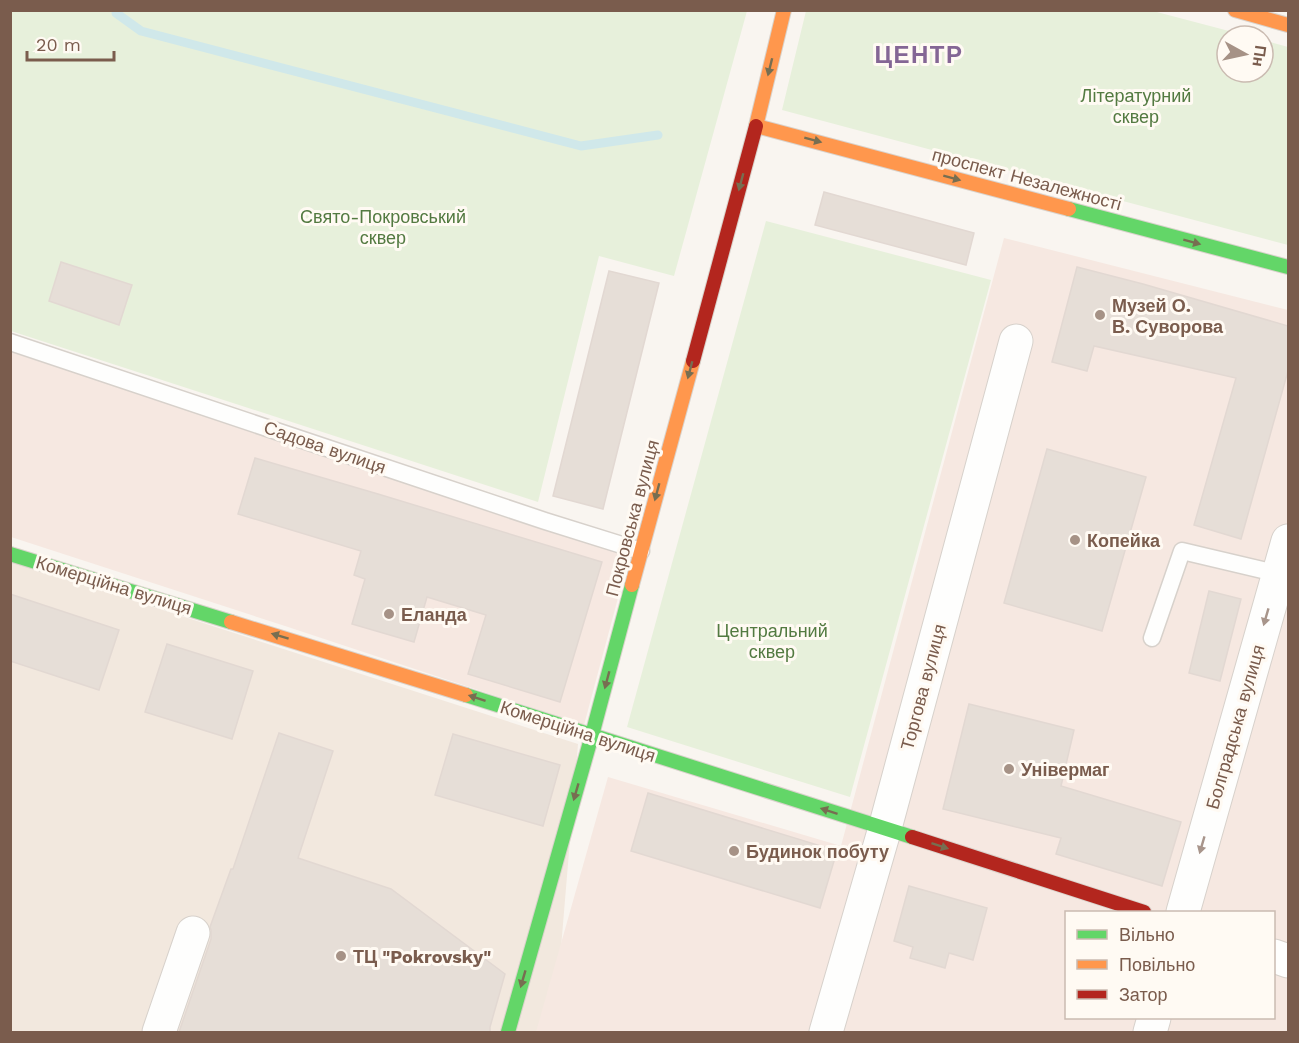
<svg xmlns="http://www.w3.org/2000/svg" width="1299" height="1043" viewBox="0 0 1299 1043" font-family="'Work Sans',sans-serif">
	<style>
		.residential { fill: #f2e8de }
		.commercial { fill: #f6e8e1; fill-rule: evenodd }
		.green { fill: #e7f0db }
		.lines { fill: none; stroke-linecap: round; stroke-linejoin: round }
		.stream { stroke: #d0e8ea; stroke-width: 9 }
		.building { fill: #e6ded7; stroke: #e2d8d2; stroke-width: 1.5 }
		.lane-casing { stroke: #d7d1cb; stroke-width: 19 }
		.street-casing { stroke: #d7d1cb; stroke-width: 35 }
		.fast-casing { stroke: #d9d2cb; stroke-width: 16 }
		.slow-casing { stroke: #d9d2cb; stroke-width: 16 }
		.jam-casing { stroke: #d9d2cb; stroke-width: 16 }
		.lane { stroke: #fefefd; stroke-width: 16 }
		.street { stroke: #fefefd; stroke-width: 33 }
		.fast { stroke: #63d668; stroke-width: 14 }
		.slow { stroke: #ff974d; stroke-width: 14 }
		.jam { stroke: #b3261e; stroke-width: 14 }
		.oneway { fill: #776e51 }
		.oneway2 { fill: #a8958b }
		.poi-dot { fill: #a69286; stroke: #fffaf3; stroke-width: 2 }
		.labels { text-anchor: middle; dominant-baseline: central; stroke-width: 6; stroke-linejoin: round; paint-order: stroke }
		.park-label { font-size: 18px; fill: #537a41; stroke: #fffaf3 }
		.street-label { font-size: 18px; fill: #7a5c4d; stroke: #fffaf3 }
		.poi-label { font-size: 18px; font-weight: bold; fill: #7a5c4d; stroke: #fffaf3; text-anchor: start }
		.district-label { font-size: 24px; font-weight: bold; letter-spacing: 1.5px; fill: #846695; stroke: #fffaf3 }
	</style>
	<rect width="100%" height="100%" fill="#f9f5f0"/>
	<path class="residential" d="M 11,561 L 578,744 L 554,1032 L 11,1032 Z"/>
	<path class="commercial" d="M 1004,238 L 1288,310 L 1288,1032 L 536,1032 L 608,777 L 841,846 ZM 1066,912 L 1274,912 L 1274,1018 L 1066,1018 Z
		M 11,352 L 630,553 L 584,725 L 285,626 L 11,537 Z"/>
	<path class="green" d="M 10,11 L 747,11 L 674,276 L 599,256 L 538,502 L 11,331 Z
		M 806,11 L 1153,11 L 1248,36 L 1227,36 L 1227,72 L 1263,72 L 1263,40 L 1288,47 L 1288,245 L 782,110 Z
		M 766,221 L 991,280 L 850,797 L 627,727 Z"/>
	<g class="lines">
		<path class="stream" d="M 116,13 L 141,31 L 581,146 L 658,135"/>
	</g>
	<path class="building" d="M 824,192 L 974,233 L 966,265 L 815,225 Z
		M 61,262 L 132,285 L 119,325 L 49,301 Z
		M 1077,267 L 1143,284 L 1288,326 L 1288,371 L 1241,539 L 1194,525 L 1236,378 L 1094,346 L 1087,371 L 1052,362 Z
		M 609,271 L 659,283 L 603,509 L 553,496 Z
		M 1047,449 L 1146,477 L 1102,631 L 1004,603 Z
		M 255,458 L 378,494 L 602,562 L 560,702 L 468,674 L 486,615 L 427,597 L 414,642 L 352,624 L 365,579 L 354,575 L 361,551 L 238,514 Z
		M 1209,591 L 1241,599 L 1220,681 L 1189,673 Z
		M 10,594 L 119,630 L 99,690 L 10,661 Z
		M 167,644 L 253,671 L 232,739 L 145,712 Z
		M 969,704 L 1074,730 L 1061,786 L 1181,822 L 1162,886 L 1056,854 L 1061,838 L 943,809 Z
		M 279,733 L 333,751 L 298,858 L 391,889 L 505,974 L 490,1027 L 490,1032 L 179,1032 L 211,939 L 211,930 L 210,927 L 231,869 L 233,869 Z
		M 453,734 L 560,765 L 543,826 L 435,795 Z
		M 648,793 L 837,851 L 820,908 L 631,851 Z
		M 909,886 L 987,908 L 973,960 L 949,953 L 945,968 L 910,958 L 913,947 L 894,941 Z"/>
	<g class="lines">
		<defs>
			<path id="lane" d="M 10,342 L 545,521 L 641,551
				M 1152,638 L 1182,551 L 1279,574"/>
			<path id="street" d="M 1183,912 L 1288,541
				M 1274,956 L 1288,961
				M 159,1032 L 193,933
				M 826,1032 L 885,828 L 1016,341
				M 1150,1032 L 1154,1018"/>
			<path id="fast" d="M 1069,209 L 1288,267
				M 10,554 L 231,622
				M 466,695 L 912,837
				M 508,1032 L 592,735 L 632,585"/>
			<path id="slow" d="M 784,10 L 756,126 L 1069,209
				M 1235,10 L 1288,25
				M 632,585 L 693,361
				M 231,622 L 466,695"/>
			<path id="jam" d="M 693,361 L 756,126
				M 912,837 L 1144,912"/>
		</defs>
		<use href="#lane" class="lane-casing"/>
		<use href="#street" class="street-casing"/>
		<use href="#fast" class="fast-casing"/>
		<use href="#slow" class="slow-casing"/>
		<use href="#jam" class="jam-casing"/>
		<use href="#lane" class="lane"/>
		<use href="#street" class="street"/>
		<use href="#fast" class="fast"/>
		<use href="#slow" class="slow"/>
		<use href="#jam" class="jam"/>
	</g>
	<defs><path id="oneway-solid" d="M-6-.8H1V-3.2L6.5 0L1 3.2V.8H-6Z" transform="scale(1.5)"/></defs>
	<g class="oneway">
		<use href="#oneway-solid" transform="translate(770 67) rotate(104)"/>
		<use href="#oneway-solid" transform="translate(813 140) rotate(15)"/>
		<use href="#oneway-solid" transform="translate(952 178) rotate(15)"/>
		<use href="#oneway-solid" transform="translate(741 182) rotate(105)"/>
		<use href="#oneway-solid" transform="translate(1192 242) rotate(15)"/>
		<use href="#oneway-solid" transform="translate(690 370) rotate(105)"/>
		<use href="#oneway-solid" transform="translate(657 492) rotate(105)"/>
		<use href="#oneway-solid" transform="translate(280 636) rotate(-163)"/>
		<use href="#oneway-solid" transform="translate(607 680) rotate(105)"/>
		<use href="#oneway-solid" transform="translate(477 698) rotate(-162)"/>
		<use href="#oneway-solid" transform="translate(576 792) rotate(106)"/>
		<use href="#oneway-solid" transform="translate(829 811) rotate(-162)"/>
		<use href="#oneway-solid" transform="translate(940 846) rotate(18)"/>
		<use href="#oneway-solid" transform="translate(523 979) rotate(106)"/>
	</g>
	<g class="oneway2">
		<use href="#oneway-solid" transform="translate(1266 617) rotate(106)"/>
		<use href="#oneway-solid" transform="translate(1202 845) rotate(106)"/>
	</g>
	<g class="poi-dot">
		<circle cx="1100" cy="315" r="6"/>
		<circle cx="1075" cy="540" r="6"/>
		<circle cx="389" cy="614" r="6"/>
		<circle cx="1009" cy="769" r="6"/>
		<circle cx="734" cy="851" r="6"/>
		<circle cx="341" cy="956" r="6"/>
	</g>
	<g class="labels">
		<g class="park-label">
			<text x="1136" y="95">Літературний<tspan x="1136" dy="21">сквер</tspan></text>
			<text x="383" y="216">Свято-Покровський<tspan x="383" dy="21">сквер</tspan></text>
			<text x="772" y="630">Центральний<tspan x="772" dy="21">сквер</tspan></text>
		</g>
		<g class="street-label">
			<text transform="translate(1027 179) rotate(15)">проспект Незалежності</text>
			<text transform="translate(325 447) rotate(19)">Садова вулиця</text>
			<text transform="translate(632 518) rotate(-75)">Покровська вулиця</text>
			<text transform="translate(114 585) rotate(17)">Комерційна вулиця</text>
			<text transform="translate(923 687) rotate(-75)">Торгова вулиця</text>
			<text transform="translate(1235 727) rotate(-74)">Болградська вулиця</text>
			<text transform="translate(578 731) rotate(18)">Комерційна вулиця</text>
		</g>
		<g class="poi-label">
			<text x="1112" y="305">Музей О.<tspan x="1112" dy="21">В. Суворова</tspan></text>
			<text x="1087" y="540">Копейка</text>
			<text x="401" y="614">Еланда</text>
			<text x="1021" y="769">Універмаг</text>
			<text x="746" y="851">Будинок побуту</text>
			<text x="353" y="956">ТЦ "Pokrovsky"</text>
		</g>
		<g class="district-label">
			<text x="919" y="55">ЦЕНТР</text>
		</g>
	</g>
	<rect width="1299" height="1043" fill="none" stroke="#7a5c4d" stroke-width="24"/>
	<rect x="1065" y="911" width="210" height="108" fill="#fffaf3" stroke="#cabbb1" stroke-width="1.5"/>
	<rect x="1077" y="930" width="30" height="9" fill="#63d668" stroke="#cabbb1" stroke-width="1.5"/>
	<text x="1119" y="941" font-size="18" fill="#7a5c4d">Вільно</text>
	<rect x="1077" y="960" width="30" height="9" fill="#ff974d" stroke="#cabbb1" stroke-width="1.5"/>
	<text x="1119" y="971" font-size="18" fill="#7a5c4d">Повільно</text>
	<rect x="1077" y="990" width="30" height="9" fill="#b3261e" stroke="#cabbb1" stroke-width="1.5"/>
	<text x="1119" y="1001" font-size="18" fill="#7a5c4d">Затор</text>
	<g transform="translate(1245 54) rotate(98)"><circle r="28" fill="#fffaf3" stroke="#cabbb1" stroke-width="1.5"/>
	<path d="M0-4.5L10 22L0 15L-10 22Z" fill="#a69286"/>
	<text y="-9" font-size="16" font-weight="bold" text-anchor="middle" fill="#7a5c4d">Пн</text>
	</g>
	<path d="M27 51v9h87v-9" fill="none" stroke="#7a5c4d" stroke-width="3"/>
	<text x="36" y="51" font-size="18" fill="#7a5c4d" stroke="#fffaf3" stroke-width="4.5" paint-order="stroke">20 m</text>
</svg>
